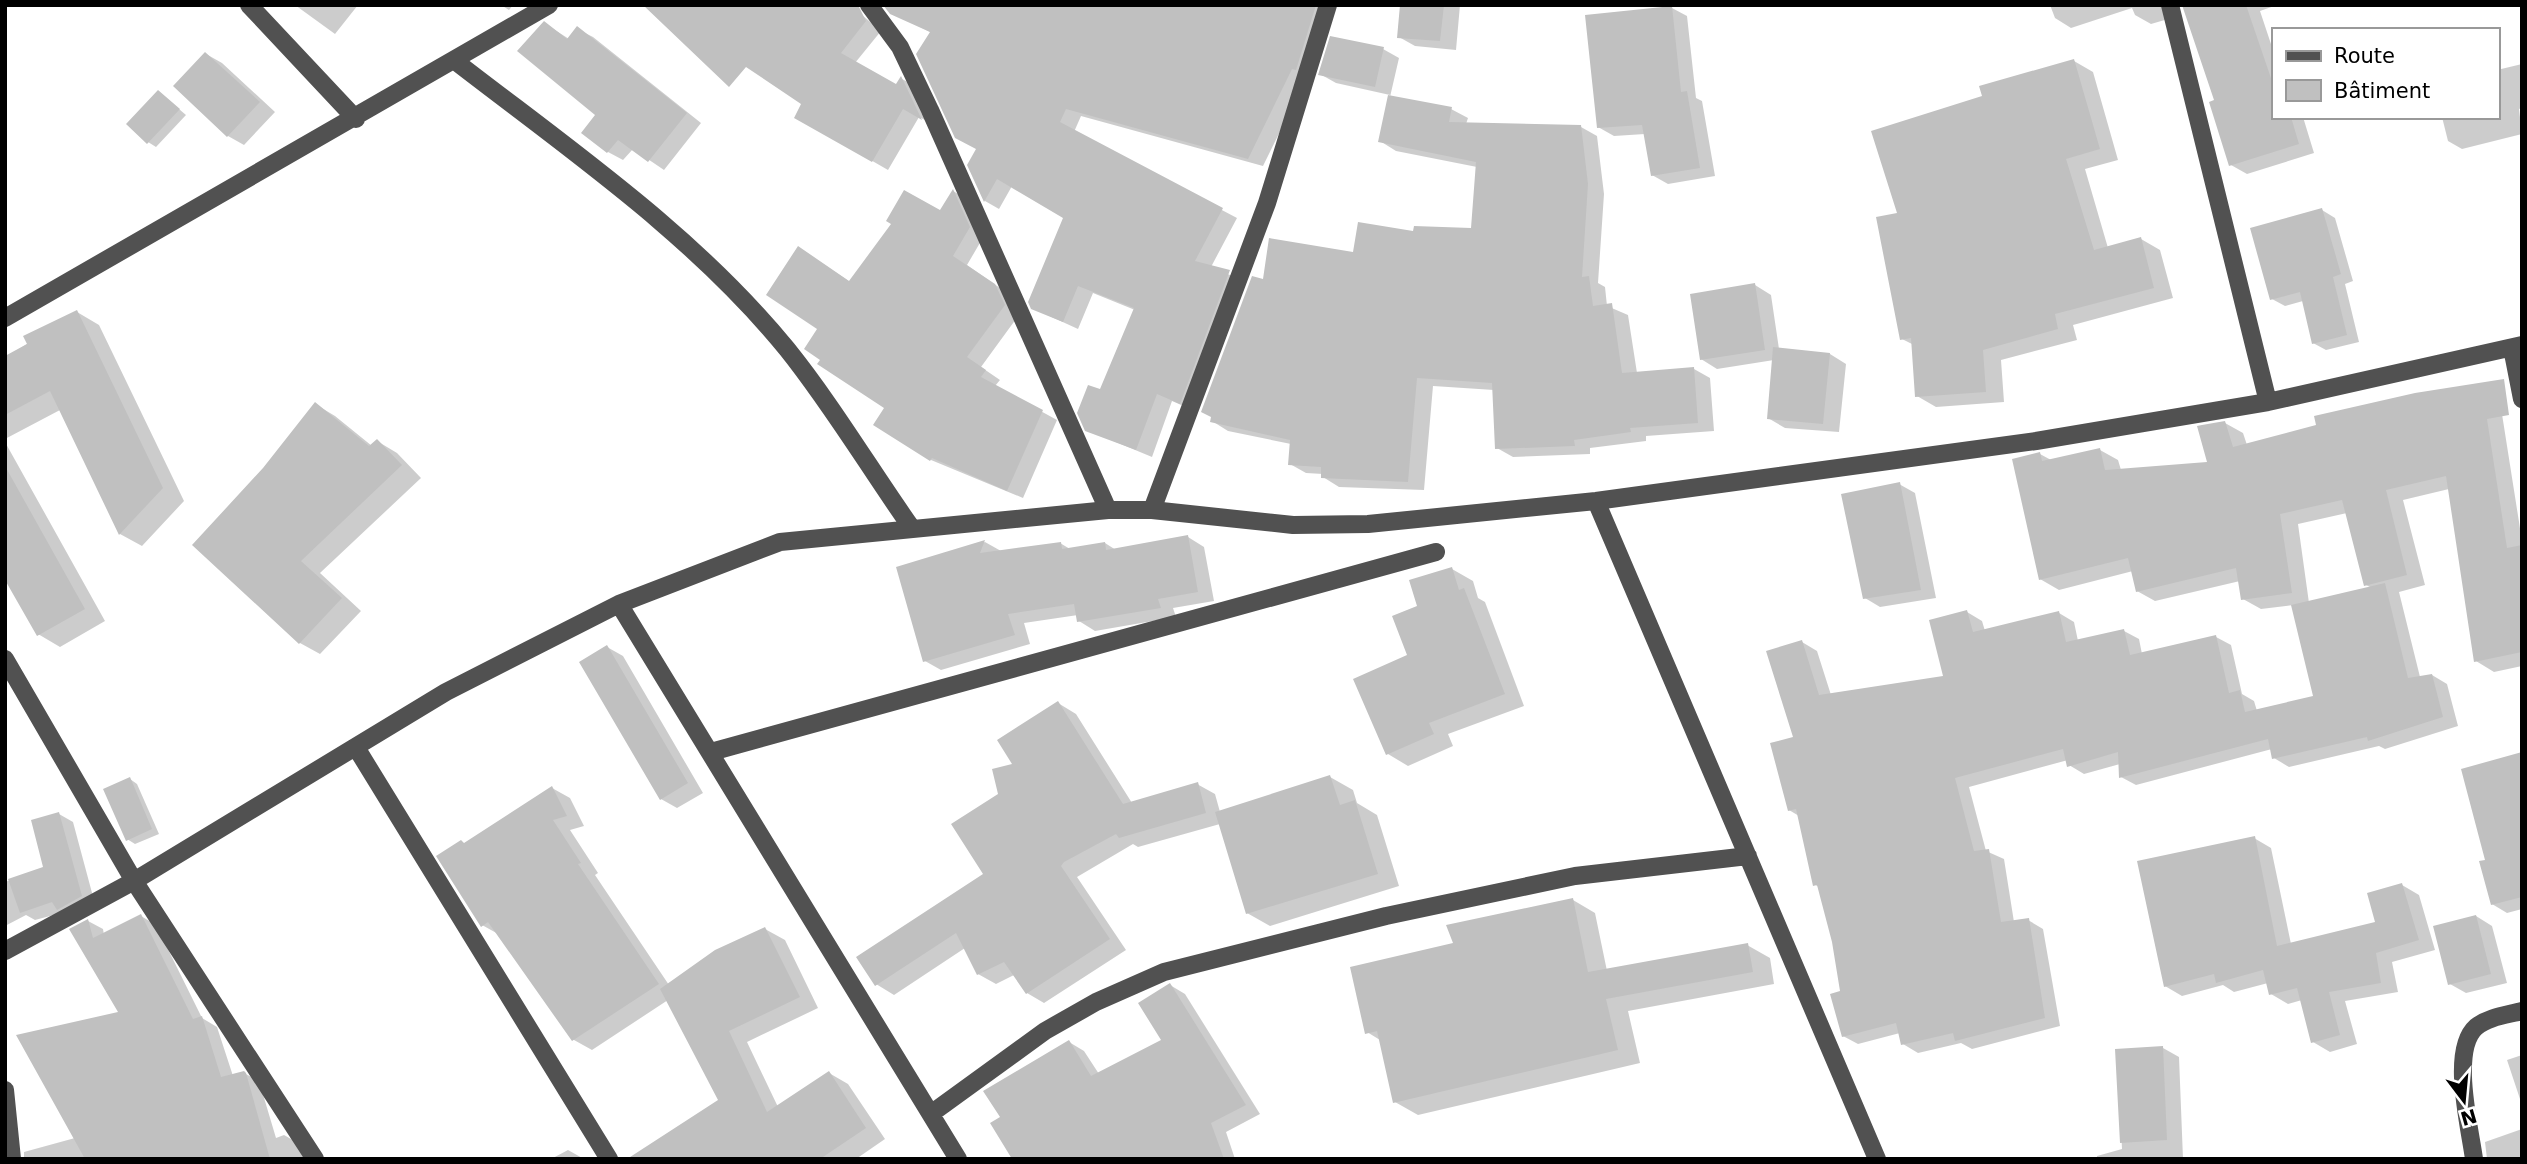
<svg xmlns="http://www.w3.org/2000/svg" width="2527" height="1164" viewBox="0 0 2527 1164" font-family="'DejaVu Sans',sans-serif">
	<style>
		.shadow { fill: #0003; fill-rule: evenodd }
		.building { fill: #c0c0c0 }
		.lines { fill: none; stroke-linecap: round; stroke-linejoin: round }
		.minor { stroke: #515151; stroke-width: 18 }
	</style>
	<rect width="100%" height="100%" fill="#fff"/>
	<path class="shadow" d="M 295,5 L 358,5 L 335,34 Z
		M 501,5 L 513,5 L 509,10 Z
		M 850,5 L 881,31 L 855,63 L 897,87 L 902,79 L 917,87 L 935,125 L 919,117 L 888,170 L 796,117 Z
		M 885,5 L 1334,5 L 1307,77 L 1263,166 L 1081,116 L 1074,132 L 1237,218 L 1211,267 L 1244,281 L 1195,411 L 1172,401 L 1152,457 L 1087,430 L 1135,310 L 1093,293 L 1078,329 L 1032,308 L 1065,217 L 1012,186 L 999,209 L 985,201 L 969,165 L 978,149 L 932,33 L 891,12 Z
		M 1402,5 L 1460,5 L 1456,50 L 1415,46 L 1399,37 Z
		M 2050,5 L 2180,5 L 2175,10 L 2175,17 L 2151,24 L 2135,15 L 2132,8 L 2071,28 L 2055,18 Z
		M 2183,5 L 2277,5 L 2260,11 L 2273,50 L 2273,117 L 2303,117 L 2314,153 L 2247,174 L 2231,165 L 2217,101 Z
		M 1672,8 L 1687,16 L 1696,98 L 1702,101 L 1715,176 L 1668,184 L 1652,175 L 1645,134 L 1614,136 L 1598,127 Z
		M 544,23 L 569,39 L 577,29 L 593,37 L 701,123 L 664,170 L 633,149 L 623,160 L 608,152 L 598,114 Z
		M 1383,49 L 1399,58 L 1390,97 L 1451,109 L 1468,118 L 1466,124 L 1581,127 L 1597,136 L 1604,194 L 1598,283 L 1605,287 L 1607,306 L 1628,315 L 1637,373 L 1694,369 L 1710,378 L 1714,431 L 1646,436 L 1646,441 L 1590,448 L 1590,454 L 1513,457 L 1497,448 L 1494,390 L 1433,386 L 1424,490 L 1339,487 L 1323,477 L 1323,474 L 1306,473 L 1290,464 L 1291,444 L 1228,431 L 1212,421 L 1264,281 L 1415,233 L 1473,230 L 1477,167 L 1396,151 L 1380,141 L 1390,95 L 1336,83 L 1320,74 Z
		M 206,54 L 222,63 L 275,112 L 244,145 L 228,136 L 176,86 Z
		M 2074,61 L 2093,72 L 2118,160 L 2085,169 L 2108,248 L 2141,239 L 2160,250 L 2173,298 L 2073,325 L 2077,340 L 2001,360 L 2004,402 L 1936,407 L 1917,396 L 1914,345 L 1902,339 L 1899,215 L 1984,97 Z
		M 2522,64 L 2522,108 L 2519,109 L 2522,134 L 2462,149 L 2448,141 L 2442,117 L 2497,117 L 2497,70 Z
		M 159,92 L 186,115 L 156,147 L 148,142 Z
		M 953,191 L 967,199 L 984,236 L 967,265 L 1010,295 L 1019,315 L 981,367 L 1000,380 L 995,386 L 1057,420 L 1023,498 L 931,460 L 886,408 L 822,359 L 819,329 L 799,248 L 850,282 L 941,213 Z
		M 2322,210 L 2335,218 L 2353,281 L 2345,284 L 2359,342 L 2326,350 L 2313,343 L 2303,301 L 2285,306 L 2272,299 Z
		M 1755,285 L 1771,295 L 1779,349 L 1830,354 L 1846,364 L 1839,432 L 1785,428 L 1768,418 L 1774,360 L 1717,369 L 1701,359 Z
		M 77,312 L 99,325 L 184,501 L 142,546 L 120,534 L 60,410 L 5,439 L 5,358 Z
		M 2499,395 L 2522,541 L 2522,666 L 2494,672 L 2476,661 L 2449,489 L 2403,500 L 2425,585 L 2399,592 L 2420,677 L 2432,675 L 2447,684 L 2458,726 L 2385,749 L 2379,746 L 2289,767 L 2274,758 L 2272,749 L 2136,785 L 2121,777 L 2120,764 L 2084,774 L 2069,765 L 2068,760 L 1969,787 L 1986,851 L 2004,859 L 2014,922 L 2028,920 L 2043,929 L 2060,1026 L 1972,1049 L 1961,1043 L 1918,1053 L 1903,1044 L 1900,1033 L 1858,1044 L 1843,1036 L 1842,992 L 1834,942 L 1819,887 L 1814,884 L 1799,816 L 1789,810 L 1802,642 L 1817,651 L 1831,695 L 1945,678 L 1967,612 L 1982,621 L 1985,631 L 2059,613 L 2074,622 L 2078,641 L 2124,631 L 2139,639 L 2142,654 L 2216,637 L 2231,645 L 2242,694 L 2254,701 L 2257,711 L 2315,698 L 2293,605 L 2261,609 L 2243,599 L 2240,581 L 2155,601 L 2137,591 L 2133,571 L 2059,590 L 2040,579 L 2040,454 L 2051,460 L 2100,450 L 2118,460 L 2121,470 L 2209,464 L 2225,423 L 2243,433 L 2247,445 ZM 2347,513 L 2366,585 L 2372,588 L 2309,603 L 2298,524 Z
		M 315,404 L 335,416 L 372,446 L 377,441 L 397,453 L 421,478 L 320,573 L 361,611 L 320,654 L 300,643 L 264,469 Z
		M 5,442 L 105,621 L 60,647 L 38,634 L 5,576 Z
		M 1899,484 L 1915,493 L 1936,598 L 1880,607 L 1865,598 Z
		M 1188,537 L 1204,547 L 1214,601 L 1173,608 L 1176,617 L 1095,631 L 1079,621 L 1078,615 L 1024,623 L 1030,644 L 941,670 L 925,661 L 898,568 L 985,542 L 1001,551 L 1060,543 L 1070,549 L 1105,543 L 1116,550 Z
		M 1452,569 L 1473,581 L 1478,598 L 1485,602 L 1524,706 L 1448,734 L 1453,746 L 1408,766 L 1388,754 L 1419,607 Z
		M 607,647 L 623,656 L 703,793 L 677,808 L 661,799 Z
		M 1058,703 L 1076,714 L 1132,803 L 1197,784 L 1215,794 L 1220,812 L 1330,777 L 1353,790 L 1357,803 L 1377,815 L 1399,886 L 1270,926 L 1247,913 L 1220,824 L 1138,847 L 1133,844 L 1077,877 L 1126,950 L 1044,1003 L 1027,993 L 1014,975 L 996,984 L 978,974 L 965,948 L 894,995 L 876,984 L 986,874 L 1000,795 L 1015,765 Z
		M 2522,754 L 2522,909 L 2507,913 L 2492,904 L 2487,861 Z
		M 130,779 L 137,784 L 159,834 L 135,844 L 127,839 Z
		M 552,788 L 570,798 L 584,826 L 570,830 L 598,873 L 595,875 L 669,985 L 765,929 L 785,940 L 818,1008 L 747,1042 L 778,1107 L 829,1073 L 848,1084 L 885,1139 L 856,1159 L 643,1159 L 720,1101 L 668,1000 L 592,1050 L 574,1040 L 500,935 L 482,925 L 465,844 Z
		M 59,814 L 73,822 L 95,904 L 35,920 L 26,915 L 5,926 L 5,882 L 46,868 Z
		M 2254,838 L 2271,848 L 2291,944 L 2377,923 L 2402,885 L 2419,895 L 2435,950 L 2392,962 L 2398,992 L 2345,1001 L 2357,1044 L 2330,1052 L 2313,1042 L 2302,1000 L 2288,1004 L 2271,994 L 2268,983 L 2234,992 L 2223,985 L 2182,996 L 2165,986 Z
		M 1573,900 L 1595,913 L 1607,971 L 1747,945 L 1770,958 L 1774,984 L 1628,1011 L 1640,1063 L 1418,1115 L 1395,1102 L 1380,1040 L 1367,1032 L 1455,944 Z
		M 141,916 L 156,925 L 202,1018 L 217,1027 L 233,1076 L 244,1073 L 259,1081 L 276,1138 L 284,1135 L 300,1144 L 309,1159 L 24,1159 L 24,1152 L 75,1138 L 121,1013 L 71,930 L 88,921 L 103,929 L 104,935 Z
		M 2476,916 L 2492,926 L 2507,983 L 2466,993 L 2450,984 Z
		M 1170,985 L 1185,994 L 1260,1114 L 1226,1132 L 1235,1159 L 1014,1159 L 1003,1117 L 1069,1042 L 1084,1051 L 1099,1074 L 1164,1041 Z
		M 2163,1048 L 2179,1057 L 2183,1159 L 2097,1159 L 2097,1156 L 2122,1149 L 2117,1051 Z
		M 2522,1055 L 2522,1105 L 2507,1060 Z
		M 2522,1129 L 2522,1159 L 2487,1159 L 2485,1142 Z
		M 568,1150 L 584,1159 L 551,1159 Z"/>
	<path class="building" d="M 643,5 L 858,5 L 866,21 L 841,53 L 896,84 L 901,76 L 922,120 L 903,109 L 872,162 L 794,118 L 801,104 L 746,67 L 729,87 Z
		M 883,5 L 1316,5 L 1296,70 L 1292,69 L 1248,159 L 1066,109 L 1060,122 L 1223,208 L 1195,261 L 1230,270 L 1180,404 L 1157,394 L 1136,450 L 1085,431 L 1077,413 L 1088,385 L 1100,389 L 1134,308 L 1078,286 L 1063,322 L 1031,309 L 1028,302 L 1063,218 L 997,179 L 984,202 L 967,165 L 976,149 L 955,138 L 916,54 L 930,32 L 890,14 Z
		M 1400,5 L 1444,5 L 1440,41 L 1397,38 Z
		M 2182,5 L 2246,5 L 2273,84 L 2273,117 L 2291,117 L 2299,144 L 2229,166 L 2209,102 L 2214,100 Z
		M 1672,6 L 1681,92 L 1687,91 L 1700,168 L 1651,176 L 1642,125 L 1597,128 L 1585,15 Z
		M 544,21 L 567,39 L 577,26 L 687,113 L 648,162 L 618,140 L 607,153 L 581,133 L 595,115 L 517,51 Z
		M 1330,36 L 1384,47 L 1375,87 L 1318,75 Z
		M 205,52 L 260,102 L 227,137 L 173,86 Z
		M 2074,59 L 2100,149 L 2066,159 L 2094,250 L 2141,237 L 2154,288 L 2055,314 L 2058,329 L 1983,350 L 1986,392 L 1915,397 L 1911,338 L 1900,340 L 1876,217 L 1897,213 L 1871,131 L 1982,96 L 1979,86 Z
		M 158,90 L 180,109 L 147,144 L 126,124 Z
		M 1388,95 L 1452,107 L 1449,122 L 1581,125 L 1588,184 L 1582,277 L 1589,276 L 1593,306 L 1612,303 L 1622,373 L 1694,367 L 1698,423 L 1630,428 L 1631,432 L 1574,440 L 1575,446 L 1495,449 L 1492,383 L 1417,378 L 1408,482 L 1321,478 L 1321,467 L 1288,465 L 1290,440 L 1210,422 L 1211,417 L 1201,412 L 1252,276 L 1263,279 L 1269,238 L 1353,252 L 1358,222 L 1413,231 L 1414,226 L 1471,228 L 1476,162 L 1378,142 Z
		M 953,189 L 970,227 L 953,256 L 995,284 L 1005,305 L 967,357 L 986,370 L 981,377 L 1043,410 L 1007,491 L 932,458 L 930,461 L 873,425 L 884,408 L 817,364 L 820,360 L 804,349 L 817,329 L 766,295 L 798,246 L 849,281 L 891,224 L 886,221 L 904,190 L 940,210 Z
		M 2322,208 L 2341,274 L 2333,277 L 2347,335 L 2312,344 L 2300,292 L 2270,300 L 2250,228 Z
		M 1755,283 L 1765,350 L 1700,360 L 1690,294 Z
		M 77,310 L 163,488 L 119,535 L 50,391 L 5,415 L 5,356 L 27,344 L 23,336 Z
		M 1773,347 L 1830,353 L 1823,424 L 1767,419 Z
		M 2504,379 L 2509,415 L 2487,419 L 2507,548 L 2522,545 L 2522,652 L 2474,662 L 2446,476 L 2386,490 L 2407,575 L 2364,586 L 2342,500 L 2280,514 L 2292,593 L 2241,600 L 2236,568 L 2136,592 L 2128,558 L 2039,580 L 2012,459 L 2040,452 L 2042,461 L 2100,448 L 2105,470 L 2207,462 L 2197,426 L 2202,425 L 2225,421 L 2233,447 L 2316,425 L 2314,416 L 2415,393 Z
		M 315,402 L 369,446 L 377,439 L 402,465 L 301,561 L 342,598 L 299,644 L 192,545 L 263,468 Z
		M 5,466 L 85,609 L 37,636 L 5,580 Z
		M 1900,482 L 1921,590 L 1863,599 L 1841,494 Z
		M 1188,535 L 1198,592 L 1158,599 L 1161,608 L 1077,622 L 1074,604 L 1008,614 L 1015,635 L 923,662 L 896,567 L 985,540 L 980,553 L 1061,542 L 1062,549 L 1105,542 L 1106,550 Z
		M 1452,567 L 1459,590 L 1464,588 L 1505,694 L 1429,723 L 1434,734 L 1386,755 L 1353,679 L 1407,655 L 1392,616 L 1417,606 L 1409,580 Z
		M 2385,583 L 2408,678 L 2432,674 L 2443,717 L 2368,741 L 2367,737 L 2272,759 L 2268,739 L 2119,778 L 2118,752 L 2067,767 L 2063,749 L 1955,778 L 1974,851 L 1989,849 L 2001,922 L 2029,918 L 2045,1018 L 1955,1041 L 1953,1033 L 1901,1045 L 1896,1023 L 1842,1037 L 1830,994 L 1840,991 L 1832,942 L 1817,885 L 1813,886 L 1796,809 L 1788,811 L 1770,743 L 1793,737 L 1766,651 L 1802,640 L 1819,695 L 1943,676 L 1929,620 L 1967,610 L 1973,632 L 2059,611 L 2066,642 L 2124,629 L 2130,655 L 2216,635 L 2229,693 L 2240,690 L 2245,712 L 2313,696 L 2291,605 Z
		M 607,645 L 688,783 L 660,800 L 579,662 Z
		M 1058,701 L 1123,804 L 1198,782 L 1206,813 L 1119,838 L 1116,834 L 1064,862 L 1061,866 L 1110,939 L 1026,994 L 1004,962 L 977,975 L 956,933 L 875,986 L 856,957 L 983,874 L 951,824 L 998,794 L 992,769 L 1012,764 L 997,740 Z
		M 2522,752 L 2522,897 L 2491,905 L 2479,861 L 2485,860 L 2461,769 Z
		M 1330,775 L 1340,805 L 1355,800 L 1378,874 L 1246,914 L 1215,812 Z
		M 130,777 L 152,829 L 126,841 L 103,789 Z
		M 552,786 L 567,816 L 553,820 L 581,863 L 578,864 L 659,984 L 572,1041 L 488,922 L 481,927 L 436,856 L 461,840 L 464,843 Z
		M 59,812 L 82,896 L 57,910 L 52,902 L 20,913 L 8,879 L 43,867 L 31,820 Z
		M 2255,836 L 2277,946 L 2375,922 L 2367,893 L 2402,883 L 2419,940 L 2376,953 L 2381,983 L 2329,992 L 2340,1035 L 2311,1043 L 2297,988 L 2269,995 L 2263,970 L 2216,983 L 2214,974 L 2164,987 L 2137,861 Z
		M 1573,898 L 1588,972 L 1748,943 L 1753,972 L 1606,999 L 1618,1050 L 1393,1103 L 1377,1031 L 1365,1034 L 1350,967 L 1453,943 L 1446,925 Z
		M 141,914 L 193,1019 L 202,1016 L 221,1077 L 244,1071 L 246,1073 L 270,1159 L 85,1159 L 16,1035 L 118,1012 L 69,929 L 88,919 L 93,938 Z
		M 2476,915 L 2491,974 L 2448,985 L 2433,926 Z
		M 765,927 L 800,997 L 729,1031 L 767,1112 L 829,1071 L 866,1128 L 820,1159 L 627,1159 L 718,1100 L 660,989 L 715,950 Z
		M 1170,983 L 1246,1105 L 1211,1123 L 1224,1159 L 1012,1159 L 990,1123 L 1000,1117 L 983,1091 L 1069,1040 L 1091,1076 L 1161,1040 L 1138,1003 Z
		M 2163,1046 L 2167,1140 L 2120,1143 L 2115,1049 Z"/>
	<g class="lines">
		<path class="minor" d="M 249,5 L 356,119
			M 869,5 L 900,47 L 930,110 L 1108,510
			M 2170,5 L 2268,402
			M 455,61 C 570,150 694,235 787,349 C 832,405 870,469 911,527
			M 5,318 L 549,5
			M 2512,348 L 2522,399
			M 1596,501 L 1877,1159
			M 1152,510 L 1267,203 L 1328,5
			M 619,604 L 958,1159
			M 5,659 L 134,881 L 5,951
			M 357,749 L 609,1159
			M 711,752 L 1436,552
			M 5,1090 L 12,1159
			M 932,1113 L 1045,1031 L 1096,1002 L 1164,972 L 1386,916 L 1575,876 L 1748,856
			M 315,1159 L 134,881 L 446,692 L 619,604 L 780,542 L 1108,510 L 1152,510 L 1293,525 L 1368,524 L 1596,501 L 2036,441 L 2268,402 L 2522,345
			M 2474,1159 C 2470,1128 2450,1050 2476,1027 C 2488,1017 2507,1015 2522,1011"/>
	</g>
	<rect width="2527" height="1164" fill="none" stroke="#000000" stroke-width="14"/>
	<rect x="2272" y="28" width="228" height="91" fill="#ffffff" stroke="#999999" stroke-width="2"/>
	<rect x="2286" y="51" width="35" height="10" fill="#515151" stroke="#999999" stroke-width="2"/>
	<text x="2334" y="63" font-size="21" fill="#000000">Route</text>
	<rect x="2286" y="80" width="35" height="21" fill="#c0c0c0" stroke="#999999" stroke-width="2"/>
	<text x="2334" y="98" font-size="21" fill="#000000">Bâtiment</text>
	<g transform="translate(2464 1101) rotate(164)" stroke="#ffffff" stroke-width="5" paint-order="stroke">
	<path d="M0-5L12 26L0 18L-12 26Z" fill="#000000"/>
	<text y="-10" font-size="19" font-weight="bold" text-anchor="middle" fill="#000000">N</text>
	</g>
</svg>
